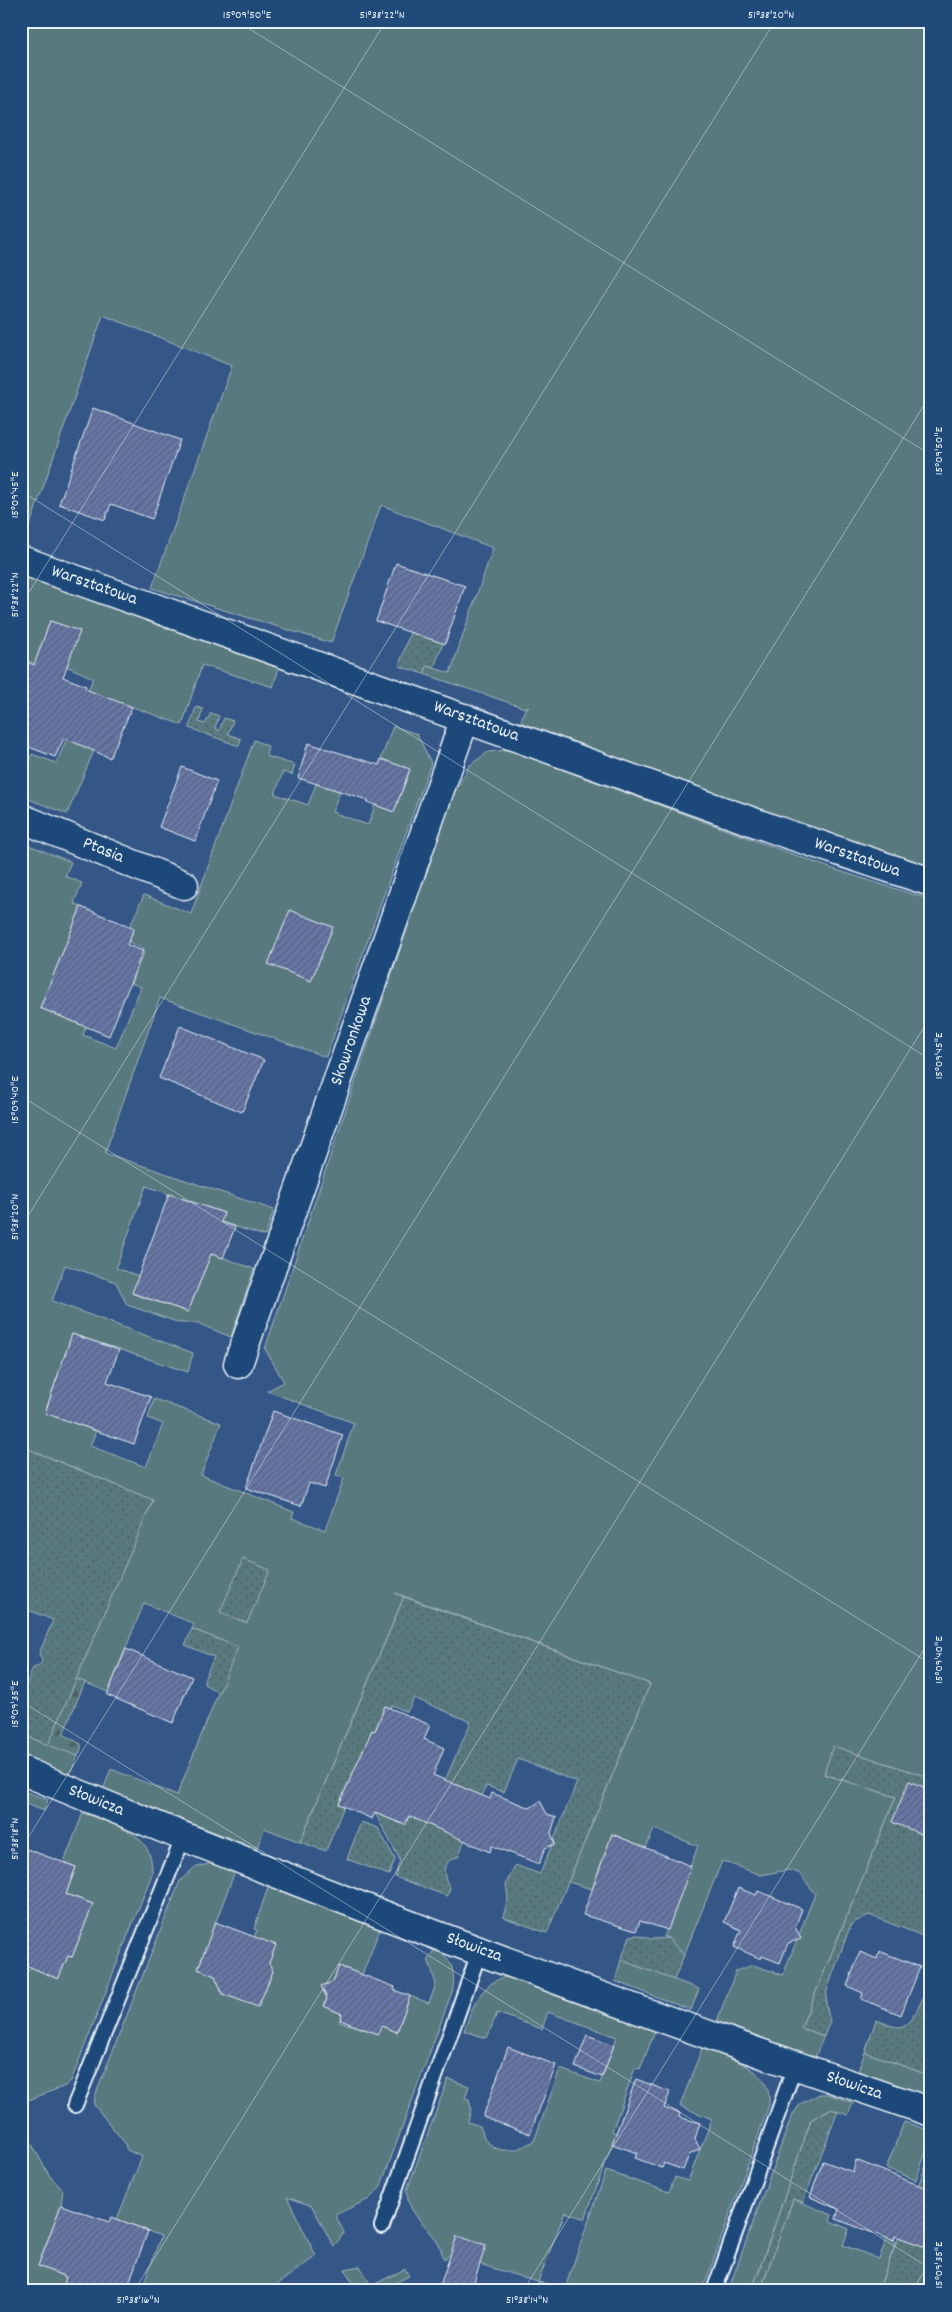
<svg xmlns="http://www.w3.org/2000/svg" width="952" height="2312" viewBox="0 0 952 2312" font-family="Dekko,sans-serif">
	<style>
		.green { fill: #59797e; stroke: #a0b5bb }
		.forest { fill: url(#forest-firs); stroke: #a0b5bb }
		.garden { fill: url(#garden-dots); stroke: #a0b5bb }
		.building { fill: url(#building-hatch); stroke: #e8f1f8 }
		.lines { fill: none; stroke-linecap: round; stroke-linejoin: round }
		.service-casing { stroke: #e8f1f8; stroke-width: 18 }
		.minor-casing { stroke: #e8f1f8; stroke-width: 31 }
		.service { stroke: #1f4a7a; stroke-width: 14 }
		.minor { stroke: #1f4a7a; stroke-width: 28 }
		.ticks { fill: none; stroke: #e8f1f8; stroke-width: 1; stroke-opacity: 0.45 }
		.labels { text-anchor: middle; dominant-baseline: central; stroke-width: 4; stroke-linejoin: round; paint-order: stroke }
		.street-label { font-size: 18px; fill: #e8f1f8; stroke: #1f4a7a }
		.neatline { fill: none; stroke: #e8f1f8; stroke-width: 2 }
		.ticks-label { font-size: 12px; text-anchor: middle; fill: #e8f1f8 }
	</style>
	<defs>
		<pattern id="forest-firs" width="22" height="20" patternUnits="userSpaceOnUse" patternTransform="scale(1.25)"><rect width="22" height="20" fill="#59797e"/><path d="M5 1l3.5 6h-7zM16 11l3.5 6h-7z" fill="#506064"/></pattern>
		<pattern id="garden-dots" width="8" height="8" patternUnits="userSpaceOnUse" patternTransform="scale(1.25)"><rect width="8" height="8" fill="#59797e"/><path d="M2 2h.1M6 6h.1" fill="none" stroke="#506064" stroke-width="1.8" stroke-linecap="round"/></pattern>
		<pattern id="building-hatch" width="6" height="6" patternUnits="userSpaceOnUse" patternTransform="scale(1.25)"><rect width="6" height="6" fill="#6676a5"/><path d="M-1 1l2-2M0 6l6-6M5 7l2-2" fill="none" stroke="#58617c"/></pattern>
	</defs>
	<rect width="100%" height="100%" fill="#345787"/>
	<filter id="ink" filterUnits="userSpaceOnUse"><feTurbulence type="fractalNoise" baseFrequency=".02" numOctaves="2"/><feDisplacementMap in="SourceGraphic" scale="10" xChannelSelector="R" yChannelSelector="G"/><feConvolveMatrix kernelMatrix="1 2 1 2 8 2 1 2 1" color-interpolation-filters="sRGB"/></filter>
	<g filter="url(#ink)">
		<path class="green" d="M 21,21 L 931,21 L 931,869 L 520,724 L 525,709 L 529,706 L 525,708 L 424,674 L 427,666 L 450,673 L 493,548 L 381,505 L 331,643 L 152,588 L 232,366 L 103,315 L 23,545 L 21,545 Z
			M 21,576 L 237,648 L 271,662 L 279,668 L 273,687 L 202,665 L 182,725 L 122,703 L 82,706 L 93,678 L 64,665 L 60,674 L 21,658 Z
			M 80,709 L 107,720 L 67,814 L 21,796 L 21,780 L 32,754 L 56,763 Z
			M 393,726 L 417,734 L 431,763 L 326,1057 L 160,998 L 105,1153 L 274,1210 L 265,1236 L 221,1222 L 224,1213 L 146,1186 L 116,1268 L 139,1276 L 133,1294 L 188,1312 L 211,1253 L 254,1269 L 231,1337 L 197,1323 L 180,1323 L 127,1305 L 116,1282 L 65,1265 L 52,1301 L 193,1353 L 188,1372 L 72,1334 L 45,1413 L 96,1431 L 90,1446 L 146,1467 L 163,1424 L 148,1418 L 154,1399 L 221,1423 L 201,1475 L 294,1512 L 292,1518 L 325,1530 L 344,1478 L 336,1475 L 354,1423 L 267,1391 L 284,1382 L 265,1349 L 451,799 L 469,766 L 488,752 L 509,750 L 833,869 L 931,900 L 931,1778 L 833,1747 L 824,1774 L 896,1797 L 801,2028 L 824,2036 L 815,2057 L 717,2021 L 736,1971 L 753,1965 L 783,1975 L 815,1894 L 800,1874 L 793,1871 L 788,1870 L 761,1875 L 722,1861 L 684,1955 L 668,1938 L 664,1937 L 698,1846 L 654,1829 L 646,1848 L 612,1834 L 592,1889 L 568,1882 L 650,1684 L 395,1593 L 404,1597 L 300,1842 L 264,1828 L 257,1848 L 103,1790 L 111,1769 L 177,1795 L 237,1647 L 192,1629 L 194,1624 L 144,1603 L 108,1692 L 76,1679 L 153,1500 L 21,1446 L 21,842 L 71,862 L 65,876 L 82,883 L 74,903 L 81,907 L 40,1008 L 86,1027 L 83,1035 L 116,1048 L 141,987 L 131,983 L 145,950 L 129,942 L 134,928 L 130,926 L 144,895 L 191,914 L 254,740 L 268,746 L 266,756 L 295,765 L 292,775 L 283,772 L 275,794 L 308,805 L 316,784 L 340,791 L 332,812 L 368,825 L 375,805 L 394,812 L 410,770 L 381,759 Z
			M 21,1734 L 78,1756 L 69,1776 L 21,1756 Z
			M 21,1790 L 48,1800 L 44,1811 L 21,1802 Z
			M 83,1813 C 115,1826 154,1831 152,1874 L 71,2081 L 65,2086 L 21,2103 L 21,1968 L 28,1971 L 31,1967 L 58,1979 L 68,1956 L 72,1957 L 93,1904 L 66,1894 L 76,1867 L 64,1862 Z
			M 208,1864 L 219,1864 L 235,1871 L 198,1969 L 215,1976 L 223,1994 L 258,2006 L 273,1971 L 254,1937 L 257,1930 L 254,1929 L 269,1884 L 381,1926 L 362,1975 L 339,1966 L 333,1982 L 326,1984 L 324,1992 L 327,1998 L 324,2006 L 342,2014 L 339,2022 L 378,2033 L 381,2026 L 397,2032 L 410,1996 L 429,2003 L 436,1984 L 428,1959 L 435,1949 C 452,1957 455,1972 453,1989 L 380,2188 L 369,2199 L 335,2215 L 344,2232 L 334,2247 L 312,2206 L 287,2197 L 316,2256 L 274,2287 L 277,2291 L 141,2291 L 161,2236 L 117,2219 L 142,2157 L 127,2150 L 124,2142 L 94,2105 L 95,2096 L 180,1881 L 194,1868 Z
			M 621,1960 L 699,1989 L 691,2010 L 615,1981 Z
			M 506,1977 L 515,1978 L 656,2029 L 640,2069 L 635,2068 L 612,2131 L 616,2133 L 585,2219 L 565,2212 L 538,2282 L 565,2288 L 606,2171 L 669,2192 L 675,2177 L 688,2181 L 712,2119 L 680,2106 L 702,2048 C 729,2059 773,2067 769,2105 L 706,2281 L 700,2291 L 535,2291 L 538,2282 L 450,2255 L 444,2259 C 442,2253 440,2246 436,2240 C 425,2222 407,2214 407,2190 L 448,2079 L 469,2086 L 465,2098 L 469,2099 L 471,2108 L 468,2122 L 480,2126 L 485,2140 L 495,2148 L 502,2150 L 516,2150 L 534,2141 L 560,2069 L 600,2083 L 617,2037 L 548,2012 L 542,2029 L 497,2013 L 487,2038 L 464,2031 C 472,2009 480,1983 506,1977 Z
			M 865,2052 L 931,2076 L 925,2095 L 858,2071 Z
			M 820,2094 L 828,2094 L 853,2103 L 848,2115 L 830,2109 L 811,2120 L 752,2291 L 728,2291 L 791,2118 L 800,2104 Z
			M 904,2122 L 931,2131 L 931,2147 L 928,2146 L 916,2180 L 886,2168 Z
			M 30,2141 L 49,2175 L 63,2190 L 61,2205 L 38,2266 L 66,2277 L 75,2291 L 21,2291 L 21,2244 L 24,2237 L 21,2238 L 21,2144 Z
			M 793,2199 L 832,2215 L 830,2221 L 849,2229 L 843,2245 L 879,2259 L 887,2238 L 896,2242 L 878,2291 L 760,2291 Z
			M 360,2266 L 371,2286 L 405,2269 L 409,2276 L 379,2291 L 356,2291 L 345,2269 Z"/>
		<path class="forest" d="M 76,1679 L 85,1682 L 63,1734 L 81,1744 L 81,1749 L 78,1756 L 48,1745 Z"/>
		<path class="garden" d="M 410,632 L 443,643 L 434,668 L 427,666 L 424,674 L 399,666 Z
			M 196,707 L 203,709 L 199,722 L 205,724 L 211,713 L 219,716 L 215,728 L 219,731 L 224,718 L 233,721 L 228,734 L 241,739 L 239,746 L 189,728 Z
			M 28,1449 L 153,1500 L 48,1745 L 21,1734 L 21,1681 L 27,1683 L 33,1668 L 39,1666 L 42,1661 L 39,1654 L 53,1620 L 21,1607 L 21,1466 Z
			M 243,1559 L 270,1570 L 247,1623 L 220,1612 Z
			M 404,1597 L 650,1684 L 547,1933 L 503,1917 L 508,1899 L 506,1884 L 515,1865 L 540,1874 L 577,1782 L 518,1759 L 504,1792 L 486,1786 L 458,1857 C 441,1861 442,1875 450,1888 L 447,1896 L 395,1877 L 400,1860 L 375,1813 L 405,1825 L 409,1816 L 426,1823 L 471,1722 L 414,1698 L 407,1712 L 392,1705 L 390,1708 L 385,1706 L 375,1731 L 372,1730 L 357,1773 L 353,1772 L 339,1804 L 344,1806 L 326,1851 L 300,1842 Z
			M 192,1629 L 238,1647 L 219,1693 L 204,1684 L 204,1680 L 214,1657 L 185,1645 Z
			M 833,1746 L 931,1778 L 931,1960 L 925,1951 L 928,1938 L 869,1915 L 851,1924 L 827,1990 L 826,2004 L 830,2022 L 824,2036 L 801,2028 L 896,1797 L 824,1774 Z
			M 361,1822 L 378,1828 L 395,1859 L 389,1875 L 347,1859 Z
			M 637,1935 L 651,1939 L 668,1938 L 684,1955 L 674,1980 L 621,1960 L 630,1936 Z
			M 931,1978 L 931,2076 L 865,2052 L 876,2020 C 883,2022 892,2027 899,2027 C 913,2027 927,1989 931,1978 Z
			M 830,2109 L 838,2111 L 803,2202 L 793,2199 L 760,2291 L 752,2291 L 811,2120 Z
			M 931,2152 L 928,2248 L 931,2249 L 931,2291 L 878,2291 Z"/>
		<path class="building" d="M 93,408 L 180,440 L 152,519 L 111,504 L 105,520 L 59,504 Z
			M 396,563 L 465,586 L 445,644 L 376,621 Z
			M 50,621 L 80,631 L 63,677 L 86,686 L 85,689 L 132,707 L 110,758 L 64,738 L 55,757 L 21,744 L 21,659 L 34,665 Z
			M 308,743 L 379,765 L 381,759 L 410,769 L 394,812 L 367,802 L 368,800 L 298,778 Z
			M 182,767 L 217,781 L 195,841 L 159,827 Z
			M 81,907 L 134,928 L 127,945 L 143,951 L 109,1036 L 40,1008 Z
			M 290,910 L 333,927 L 311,981 L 268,964 Z
			M 180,1026 L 264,1060 L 242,1112 L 159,1078 Z
			M 169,1194 L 224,1213 L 221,1222 L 235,1227 L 223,1258 L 211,1254 L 188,1312 L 132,1293 Z
			M 72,1334 L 119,1350 L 107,1382 L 151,1397 L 134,1444 L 45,1413 Z
			M 273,1411 L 343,1435 L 325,1488 L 309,1483 L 301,1506 L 246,1488 Z
			M 126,1649 L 192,1677 L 173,1723 L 107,1695 Z
			M 385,1706 L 430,1725 L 424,1739 L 444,1748 L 433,1775 L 490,1799 L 492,1793 L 530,1808 L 540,1801 L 547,1814 L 556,1817 L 551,1833 L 555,1844 L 545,1848 L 539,1864 L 492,1846 L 490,1852 L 409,1816 L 405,1825 L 375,1813 L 372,1819 L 339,1804 L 372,1730 L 375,1731 Z
			M 909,1781 L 931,1790 L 931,1812 L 921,1834 L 892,1822 Z
			M 612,1834 L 691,1866 L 668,1930 L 640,1921 L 636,1931 L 583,1915 Z
			M 21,1847 L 76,1867 L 66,1894 L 93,1904 L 72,1957 L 68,1956 L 58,1979 L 21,1963 Z
			M 738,1888 L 756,1895 L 758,1891 L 802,1909 L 795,1927 L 801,1939 L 788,1943 L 780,1963 L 762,1956 L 761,1959 L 734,1947 L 741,1930 L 724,1922 Z
			M 215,1922 L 276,1945 L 269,1963 L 273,1971 L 258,2007 L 223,1994 L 215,1976 L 198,1969 Z
			M 879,1951 L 920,1967 L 901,2015 L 861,1999 L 863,1993 L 847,1986 L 860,1952 L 877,1959 Z
			M 339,1966 L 395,1987 L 394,1990 L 410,1996 L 397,2032 L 381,2026 L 378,2034 L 340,2020 L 342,2014 L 324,2006 L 327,1998 L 321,1986 L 333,1982 Z
			M 587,2035 L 614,2045 L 602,2077 L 575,2067 Z
			M 508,2047 L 556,2065 L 530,2134 L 483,2117 Z
			M 636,2079 L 670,2092 L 664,2108 L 680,2113 L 679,2117 L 700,2123 L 695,2139 L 700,2149 L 689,2155 L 683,2170 L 664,2163 L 662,2168 L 635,2158 L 637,2153 L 612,2144 Z
			M 856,2160 L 931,2190 L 931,2249 L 895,2236 L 894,2241 L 836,2219 L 839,2209 L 810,2197 L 823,2161 L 853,2172 Z
			M 61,2205 L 109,2222 L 112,2217 L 148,2231 L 126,2291 L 62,2291 L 66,2277 L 38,2266 Z
			M 457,2236 L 486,2245 L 471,2291 L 438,2291 Z"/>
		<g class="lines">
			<defs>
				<path id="service" d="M 75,2105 L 183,1838
					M 382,2226 L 480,1950
					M 714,2291 L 795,2066"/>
				<path id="minor" d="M 21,560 L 787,834 L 931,882
					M 21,818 L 184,885
					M 238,1364 L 465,718
					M 21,1770 C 320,1895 624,2008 931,2112"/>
			</defs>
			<use href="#service" class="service-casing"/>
			<use href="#minor" class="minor-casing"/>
			<use href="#service" class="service"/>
			<use href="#minor" class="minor"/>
		</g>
	</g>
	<path class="ticks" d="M 237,21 L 931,455M 21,491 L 931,1060M 21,605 L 386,21M 21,1096 L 931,1664M 21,1227 L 775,21M 21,1701 L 931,2269M 21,1849 L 931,394M 134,2291 L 931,1016M 523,2291 L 931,1638M 912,2291 L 931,2260"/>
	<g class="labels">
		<g class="street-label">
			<text transform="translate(94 586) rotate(19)">Warsztatowa</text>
			<text transform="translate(476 722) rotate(20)">Warsztatowa</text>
			<text transform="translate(103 851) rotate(22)">Ptasia</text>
			<text transform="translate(857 858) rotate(19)">Warsztatowa</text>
			<text transform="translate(352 1041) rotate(-71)">Skowronkowa</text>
			<text transform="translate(96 1801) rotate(22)">Słowicza</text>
			<text transform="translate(474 1948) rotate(20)">Słowicza</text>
			<text transform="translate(854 2086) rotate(19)">Słowicza</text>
		</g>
	</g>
	<rect width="952" height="2312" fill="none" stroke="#1f4a7a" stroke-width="55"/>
	<rect x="28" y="28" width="896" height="2256" class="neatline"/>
	<g class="ticks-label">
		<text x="247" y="18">15°09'50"E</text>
		<text x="382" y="18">51°38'22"N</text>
		<text x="771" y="18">51°38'20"N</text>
		<text transform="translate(938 451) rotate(-90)" y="4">15°09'50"E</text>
		<text transform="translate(14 495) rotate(-90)" y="4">15°09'45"E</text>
		<text transform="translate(14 595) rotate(-90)" y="4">51°38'22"N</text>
		<text transform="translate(938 1056) rotate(-90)" y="4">15°09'45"E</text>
		<text transform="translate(14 1100) rotate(-90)" y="4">15°09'40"E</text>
		<text transform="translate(14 1217) rotate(-90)" y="4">51°38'20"N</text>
		<text transform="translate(938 1660) rotate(-90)" y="4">15°09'40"E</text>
		<text transform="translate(14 1704) rotate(-90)" y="4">15°09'35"E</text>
		<text transform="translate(14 1839) rotate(-90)" y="4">51°38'18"N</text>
		<text transform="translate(938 2265) rotate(-90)" y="4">15°09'35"E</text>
		<text x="138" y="2303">51°38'16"N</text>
		<text x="527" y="2303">51°38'14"N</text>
	</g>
</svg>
